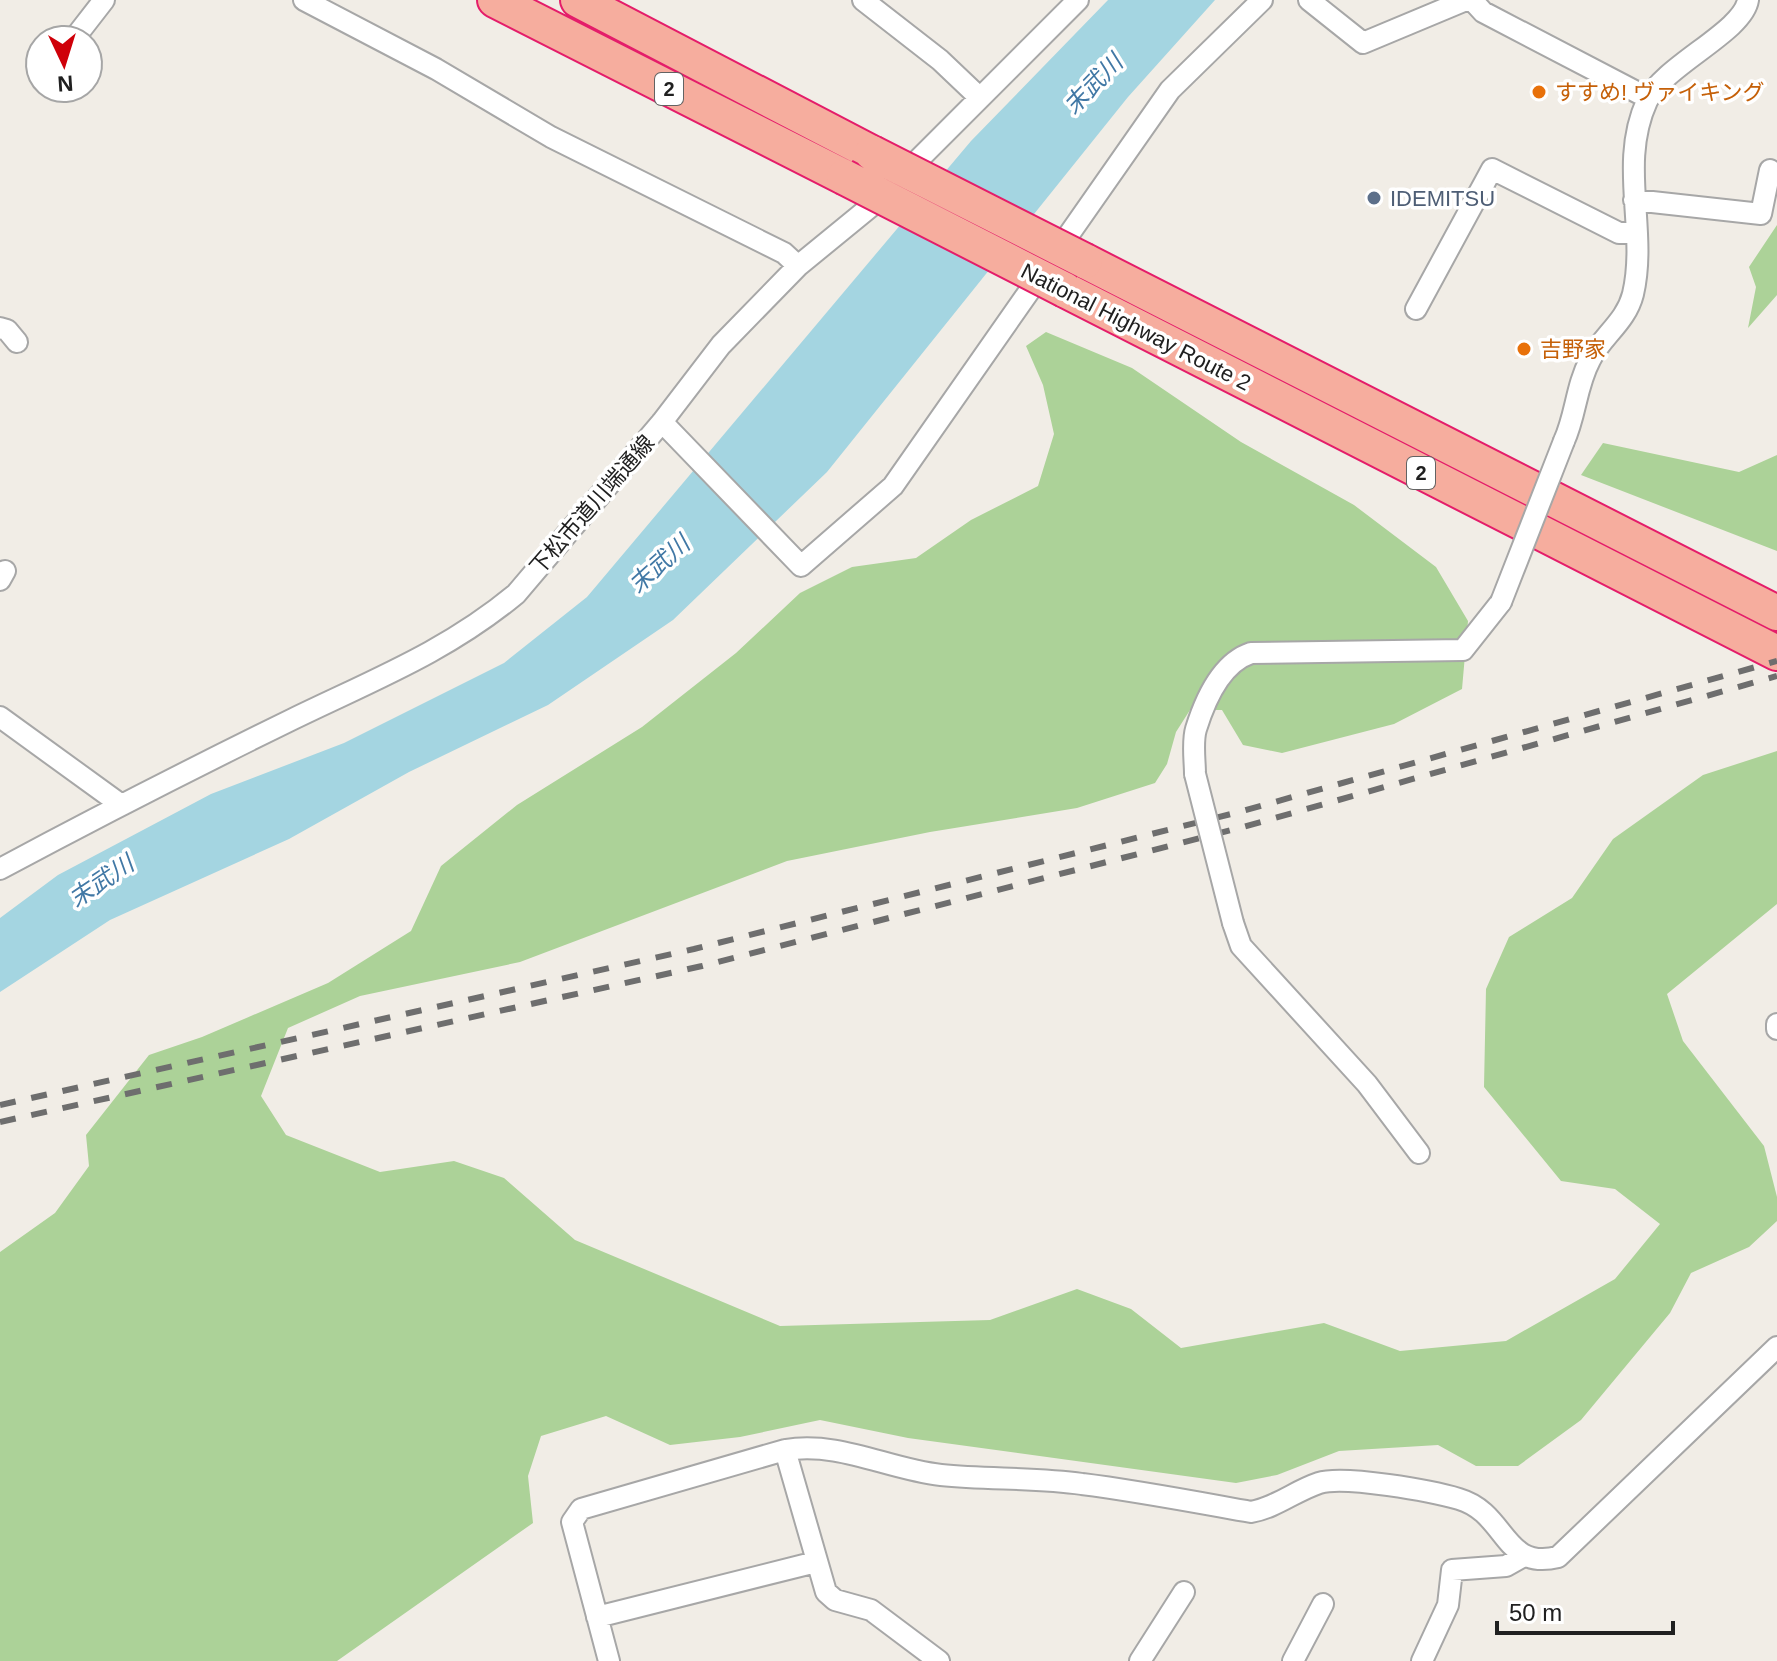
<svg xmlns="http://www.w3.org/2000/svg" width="1777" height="1661" viewBox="0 0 1777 1661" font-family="Arial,'Noto Sans JP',sans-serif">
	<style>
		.forest { fill: #acd298 }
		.water { fill: #a4d5e1 }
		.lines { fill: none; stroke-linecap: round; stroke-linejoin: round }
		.minor-casing { stroke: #a7a7a7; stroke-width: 24 }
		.trunk-casing { stroke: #e41d6a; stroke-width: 38 }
		.minor { stroke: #fff; stroke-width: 20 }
		.trunk { stroke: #f6ad9e; stroke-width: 34 }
		.rail { stroke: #6e6e6e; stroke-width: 6; stroke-dasharray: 16 16; stroke-linecap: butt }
		.minor-bridge-casing { stroke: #a7a7a7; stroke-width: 24; stroke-linecap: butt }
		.trunk-bridge-casing { stroke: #e41d6a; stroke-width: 38; stroke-linecap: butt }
		.minor-bridge { stroke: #fff; stroke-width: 20 }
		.trunk-bridge { stroke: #f6ad9e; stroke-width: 34 }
		.food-dot { fill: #e8710a; stroke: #fff; stroke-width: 3 }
		.service-dot { fill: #5c6f8a; stroke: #fff; stroke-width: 3 }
		.labels { text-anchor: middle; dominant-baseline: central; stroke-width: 7; stroke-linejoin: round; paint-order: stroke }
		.shield { fill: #fff; stroke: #636363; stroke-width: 2 }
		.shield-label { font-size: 20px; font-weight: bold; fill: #202020 }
		.food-label { font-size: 22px; fill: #c56008; stroke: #fff; text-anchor: start }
		.service-label { font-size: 22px; fill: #4e5e75; stroke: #fff; text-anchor: start }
		.street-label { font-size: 22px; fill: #202020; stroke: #fff }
		.water-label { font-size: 24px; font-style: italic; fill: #4178a5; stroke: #fff }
	</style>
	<rect width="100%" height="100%" fill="#f1ede6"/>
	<path class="forest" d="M 1777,225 L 1777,295 L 1748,328 L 1756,287 L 1749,267 Z
		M 1046,332 L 1132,368 L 1241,442 L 1354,505 L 1436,567 L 1468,621 L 1462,689 L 1394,724 L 1282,753 L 1243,745 L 1222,710 L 1190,710 L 1176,732 L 1167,764 L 1155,783 L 1077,808 L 930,832 L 787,861 L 520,962 L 360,996 L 288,1028 L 261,1096 L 286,1135 L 380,1172 L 454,1161 L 504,1178 L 575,1240 L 780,1326 L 990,1320 L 1077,1289 L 1131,1309 L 1181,1348 L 1324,1323 L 1400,1351 L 1506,1341 L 1615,1279 L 1660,1224 L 1615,1189 L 1561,1181 L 1484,1087 L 1486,989 L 1509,937 L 1572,898 L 1613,839 L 1703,775 L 1777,751 L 1777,904 L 1667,994 L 1683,1041 L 1764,1146 L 1777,1197 L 1777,1221 L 1749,1247 L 1691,1273 L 1670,1313 L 1581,1420 L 1518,1466 L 1476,1466 L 1438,1445 L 1339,1451 L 1277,1475 L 1236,1483 L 908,1438 L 820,1420 L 740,1437 L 670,1445 L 606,1416 L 541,1436 L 528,1476 L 533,1523 L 337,1661 L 0,1661 L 0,1252 L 55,1213 L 89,1166 L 86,1135 L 149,1055 L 202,1037 L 328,983 L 411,931 L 441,866 L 517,805 L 642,727 L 736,653 L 800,593 L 852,567 L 916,558 L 971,520 L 1038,486 L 1054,434 L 1043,385 L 1026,346 Z
		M 1603,443 L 1739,472 L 1777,455 L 1777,551 L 1581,475 Z"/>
	<path class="water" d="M 1108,0 L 1215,0 L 1128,97 L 827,472 L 673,620 L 548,705 L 409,772 L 289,839 L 110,920 L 0,992 L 0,918 L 58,875 L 211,794 L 344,743 L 504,663 L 587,597 L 971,141 Z"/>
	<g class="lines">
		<defs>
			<path id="minor" d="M 304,0 L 436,69 L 551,137 L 784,253 L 798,266
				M 863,0 L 940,60 L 980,98
				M 1309,0 L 1363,43 L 1466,0
				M 1472,0 L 1483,12 L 1648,98
				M 73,40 L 104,0
				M 1634,200 L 1761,214 L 1770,170
				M 1416,309 L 1492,169 L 1619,233 L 1636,233
				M 0,328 L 7,330 L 17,342
				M 662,422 L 801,566 L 893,486 L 1170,90 L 1262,0
				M 1564,441 C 1576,415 1576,386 1590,360 C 1602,336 1626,322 1633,294 C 1648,230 1618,164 1647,101 C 1664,65 1743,32 1748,0
				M 0,580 L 5,571
				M 0,717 L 120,804
				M 1195,774 C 1195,761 1192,742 1196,729 C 1205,700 1221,663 1251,653 L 1463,650 L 1501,602
				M 0,869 C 97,817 195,767 293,719 C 373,680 446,652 516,594 L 662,422 L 721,345 L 798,266 L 875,203 L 1078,0
				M 1233,923 L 1241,946 L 1367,1084 L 1419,1153
				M 1777,1024 L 1777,1029
				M 785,1450 L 826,1592 L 835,1600 L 871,1610 L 939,1661
				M 597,1617 L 816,1562
				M 609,1661 L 572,1522 L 581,1509 L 785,1450 C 840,1441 887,1469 941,1475 C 987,1480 1035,1477 1082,1484 C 1138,1491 1195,1502 1251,1512 C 1277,1507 1295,1491 1319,1483 C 1344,1475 1432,1491 1459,1499 C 1507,1513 1503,1571 1558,1557 L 1777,1347
				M 1140,1661 L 1184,1592
				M 1293,1661 L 1323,1604
				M 1422,1661 L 1448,1605 L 1452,1570 L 1506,1566 L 1522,1557"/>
			<path id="trunk" d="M 495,0 L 844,177
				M 578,0 L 872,153
				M 1085,261 L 1777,613
				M 1065,290 L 1777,653"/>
		</defs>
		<use href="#minor" class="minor-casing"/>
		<use href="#trunk" class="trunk-casing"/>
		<use href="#minor" class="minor"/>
		<use href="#trunk" class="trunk"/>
		<path class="rail" d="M 0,1105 L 694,949 L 1239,812 L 1777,661
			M 0,1122 L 702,966 L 1243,827 L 1777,676"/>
		<defs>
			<path id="minor-bridge" d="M 1501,602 L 1564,441
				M 1195,774 L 1233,923"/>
			<path id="trunk-bridge" d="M 872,153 L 1085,261
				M 844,177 L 1065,290"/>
		</defs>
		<use href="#minor-bridge" class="minor-bridge-casing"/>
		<use href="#trunk-bridge" class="trunk-bridge-casing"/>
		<use href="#minor-bridge" class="minor-bridge"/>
		<use href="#trunk-bridge" class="trunk-bridge"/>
	</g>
	<g class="food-dot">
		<circle cx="1539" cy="92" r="8"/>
		<circle cx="1524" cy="349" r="8"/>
	</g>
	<circle class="service-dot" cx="1374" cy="198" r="8"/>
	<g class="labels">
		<g class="shield">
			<rect x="655" y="73" width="28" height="32" rx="6"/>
			<rect x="1407" y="457" width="28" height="32" rx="6"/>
		</g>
		<g class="shield-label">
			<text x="669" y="89">2</text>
			<text x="1421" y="473">2</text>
		</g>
		<g class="food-label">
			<text x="1555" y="92">すすめ! ヴァイキング</text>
			<text x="1540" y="349">吉野家</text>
		</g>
		<g class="service-label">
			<text x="1390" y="198">IDEMITSU</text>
		</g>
		<g class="street-label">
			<text transform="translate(1136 327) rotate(27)">National Highway Route 2</text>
			<text transform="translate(592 505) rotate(-49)">下松市道川端通線</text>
		</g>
		<g class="water-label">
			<text transform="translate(1093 84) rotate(-46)">末武川</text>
			<text transform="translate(659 564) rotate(-42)">末武川</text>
			<text transform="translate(101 881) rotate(-34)">末武川</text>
		</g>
	</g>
	<g transform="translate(64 64) rotate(176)"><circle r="38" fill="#ffffff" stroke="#a6a6a6" stroke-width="2"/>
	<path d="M0-6L14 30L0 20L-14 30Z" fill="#cf0009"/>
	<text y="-12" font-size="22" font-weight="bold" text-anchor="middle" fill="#202020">N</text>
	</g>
	<path d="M1497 1621v12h176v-12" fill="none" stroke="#202020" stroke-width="4"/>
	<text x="1509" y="1621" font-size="24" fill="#202020" stroke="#ffffff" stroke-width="6" paint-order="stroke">50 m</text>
</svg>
